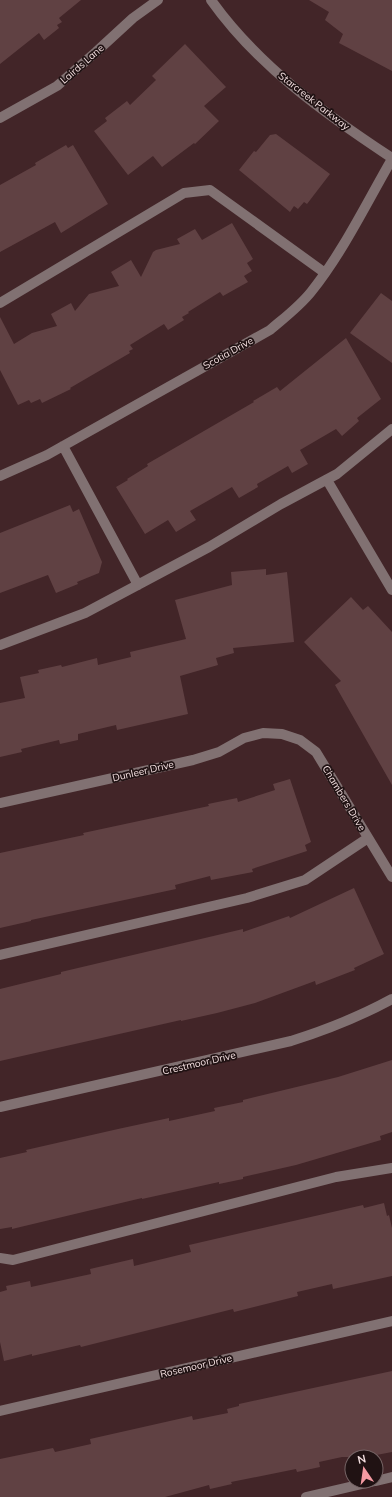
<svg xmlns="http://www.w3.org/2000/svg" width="392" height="1497" viewBox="0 0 392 1497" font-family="Mulish,sans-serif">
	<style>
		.building { fill: #604143 }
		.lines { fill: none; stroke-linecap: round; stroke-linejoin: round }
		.minor { stroke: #817172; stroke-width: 10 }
		.labels { text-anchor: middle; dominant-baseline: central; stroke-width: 3.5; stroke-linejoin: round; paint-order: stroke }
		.street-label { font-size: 10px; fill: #f4e0e1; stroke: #201213 }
	</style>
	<rect width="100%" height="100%" fill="#422528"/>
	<path class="building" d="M 0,0 L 81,0 L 59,18 L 62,22 L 57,25 L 59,28 L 44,40 L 39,33 L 0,64 Z
		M 309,0 L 392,0 L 392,71 L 339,43 L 343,34 L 325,20 L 329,12 Z
		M 185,44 L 226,87 L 204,106 L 219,121 L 195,144 L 194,143 L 162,167 L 153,156 L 128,175 L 94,131 L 107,121 L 105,118 L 127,101 L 130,105 L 156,80 L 152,76 Z
		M 276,134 L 330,174 L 307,204 L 304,202 L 298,209 L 294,206 L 290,212 L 239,170 L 254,151 L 256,152 L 270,135 Z
		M 66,145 L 68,148 L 73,145 L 108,204 L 61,233 L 55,222 L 0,252 L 0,185 L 36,165 L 35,163 Z
		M 232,223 L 253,259 L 247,263 L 252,271 L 244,276 L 248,282 L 223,296 L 220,292 L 188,312 L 189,313 L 182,317 L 184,320 L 168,330 L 164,324 L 130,345 L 133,349 L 129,351 L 130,353 L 70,388 L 71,389 L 42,403 L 40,399 L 31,403 L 29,400 L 18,405 L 0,370 L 0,317 L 14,344 L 32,333 L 57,326 L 51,314 L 71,303 L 75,311 L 89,294 L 119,286 L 111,272 L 131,260 L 141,277 L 153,252 L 156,250 L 180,244 L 177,239 L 195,229 L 202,240 Z
		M 381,293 L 392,301 L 392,363 L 350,333 Z
		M 346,338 L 381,399 L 357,418 L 359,421 L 342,436 L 336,429 L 300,450 L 308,464 L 292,473 L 288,466 L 257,484 L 258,487 L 239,498 L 232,487 L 190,511 L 196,520 L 176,532 L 168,520 L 145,534 L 116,487 L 128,480 L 127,479 L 148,466 L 147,464 L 254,402 L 253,401 L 277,387 L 280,391 Z
		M 70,505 L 73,512 L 79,509 L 102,562 L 99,573 L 77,582 L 78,584 L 56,593 L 48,575 L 0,593 L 0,533 Z
		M 266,569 L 266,575 L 287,572 L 294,642 L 233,648 L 234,653 L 216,658 L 218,665 L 180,676 L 188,714 L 117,730 L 116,725 L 78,734 L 78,740 L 60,744 L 59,740 L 21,749 L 22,752 L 0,757 L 0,703 L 25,698 L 20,677 L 39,673 L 38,670 L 61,665 L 62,667 L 97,658 L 98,665 L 131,657 L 130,652 L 186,639 L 175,600 L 232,585 L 231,572 Z
		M 351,597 L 363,610 L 368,606 L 392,632 L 392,785 L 335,685 L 341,681 L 304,642 Z
		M 290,779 L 311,842 L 305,845 L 307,851 L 252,869 L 253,872 L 211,880 L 210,876 L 175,885 L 176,889 L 31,920 L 31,921 L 0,928 L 0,853 L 84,835 L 83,833 L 209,806 L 208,804 L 237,798 L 238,802 L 275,790 L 273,784 Z
		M 354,888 L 384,954 L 354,968 L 355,970 L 316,985 L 315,981 L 255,1003 L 217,1013 L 181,1021 L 181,1020 L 0,1061 L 0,989 L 61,974 L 61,972 L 243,929 L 243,932 L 289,916 L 290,918 Z
		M 392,1060 L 392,1132 L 380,1136 L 381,1140 L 296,1165 L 243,1177 L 243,1179 L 219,1184 L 219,1182 L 142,1199 L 142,1198 L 12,1229 L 12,1227 L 0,1229 L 0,1158 L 27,1152 L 26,1150 L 118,1129 L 169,1118 L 169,1121 L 215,1111 L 214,1108 L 243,1102 L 243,1100 L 338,1077 Z
		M 384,1203 L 387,1216 L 389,1215 L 392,1228 L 392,1276 L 333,1289 L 332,1284 L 297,1292 L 298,1296 L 234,1312 L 233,1309 L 81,1347 L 80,1345 L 32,1356 L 32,1354 L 4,1361 L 0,1342 L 0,1292 L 7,1290 L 6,1286 L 30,1281 L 31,1287 L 91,1274 L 90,1269 L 133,1259 L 134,1266 L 191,1252 L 189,1245 L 363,1205 L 364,1208 Z
		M 392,1371 L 392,1452 L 366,1457 L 342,1457 L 319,1462 L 320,1467 L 297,1472 L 296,1469 L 231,1482 L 232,1484 L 210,1489 L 209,1485 L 165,1497 L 0,1497 L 0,1459 L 53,1448 L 55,1452 L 91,1444 L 90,1439 L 192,1416 L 193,1420 L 228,1413 L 227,1409 L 239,1406 L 239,1404 Z"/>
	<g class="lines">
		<path class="minor" d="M 211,0 C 258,66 325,114 392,158
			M 0,118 L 57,86 L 96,52 L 133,18 L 158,0
			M 0,303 L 184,193 L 210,190 L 325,273
			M 63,446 L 138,585
			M 0,476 L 47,455 L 270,330 C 284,318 299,307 311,292 C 343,252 366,204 392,159
			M 327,480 L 392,590
			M 0,645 L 85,613 L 209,547 L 281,504 L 337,474 L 392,429
			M 0,803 L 193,760 L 219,752 L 244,738 L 263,733 L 282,734 L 300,740 L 316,752 L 392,877
			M 0,955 L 247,898 L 305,880 L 368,838
			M 0,1107 L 291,1041 C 326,1030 359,1017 392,999
			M 0,1258 L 13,1260 L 336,1177 L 392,1168
			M 0,1411 L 392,1321
			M 376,1481 L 392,1477
			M 306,1497 L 375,1481"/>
	</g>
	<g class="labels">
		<g class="street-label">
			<text transform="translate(82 64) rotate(-41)">Lairds Lane</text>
			<text transform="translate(314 101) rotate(38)">Starcreek Parkway</text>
			<text transform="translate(228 353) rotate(-29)">Scotia Drive</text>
			<text transform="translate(143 771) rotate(-13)">Dunleer Drive</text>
			<text transform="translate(344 798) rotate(59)">Chambers Drive</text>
			<text transform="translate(199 1063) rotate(-13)">Crestmoor Drive</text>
			<text transform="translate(196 1366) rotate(-13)">Rosemoor Drive</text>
		</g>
	</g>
	<g transform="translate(364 1469) rotate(347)"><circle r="19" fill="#201213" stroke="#756465"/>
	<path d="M0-3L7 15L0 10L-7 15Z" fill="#f49aa2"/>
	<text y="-6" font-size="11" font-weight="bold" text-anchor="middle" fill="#f4e0e1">N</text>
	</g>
</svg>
